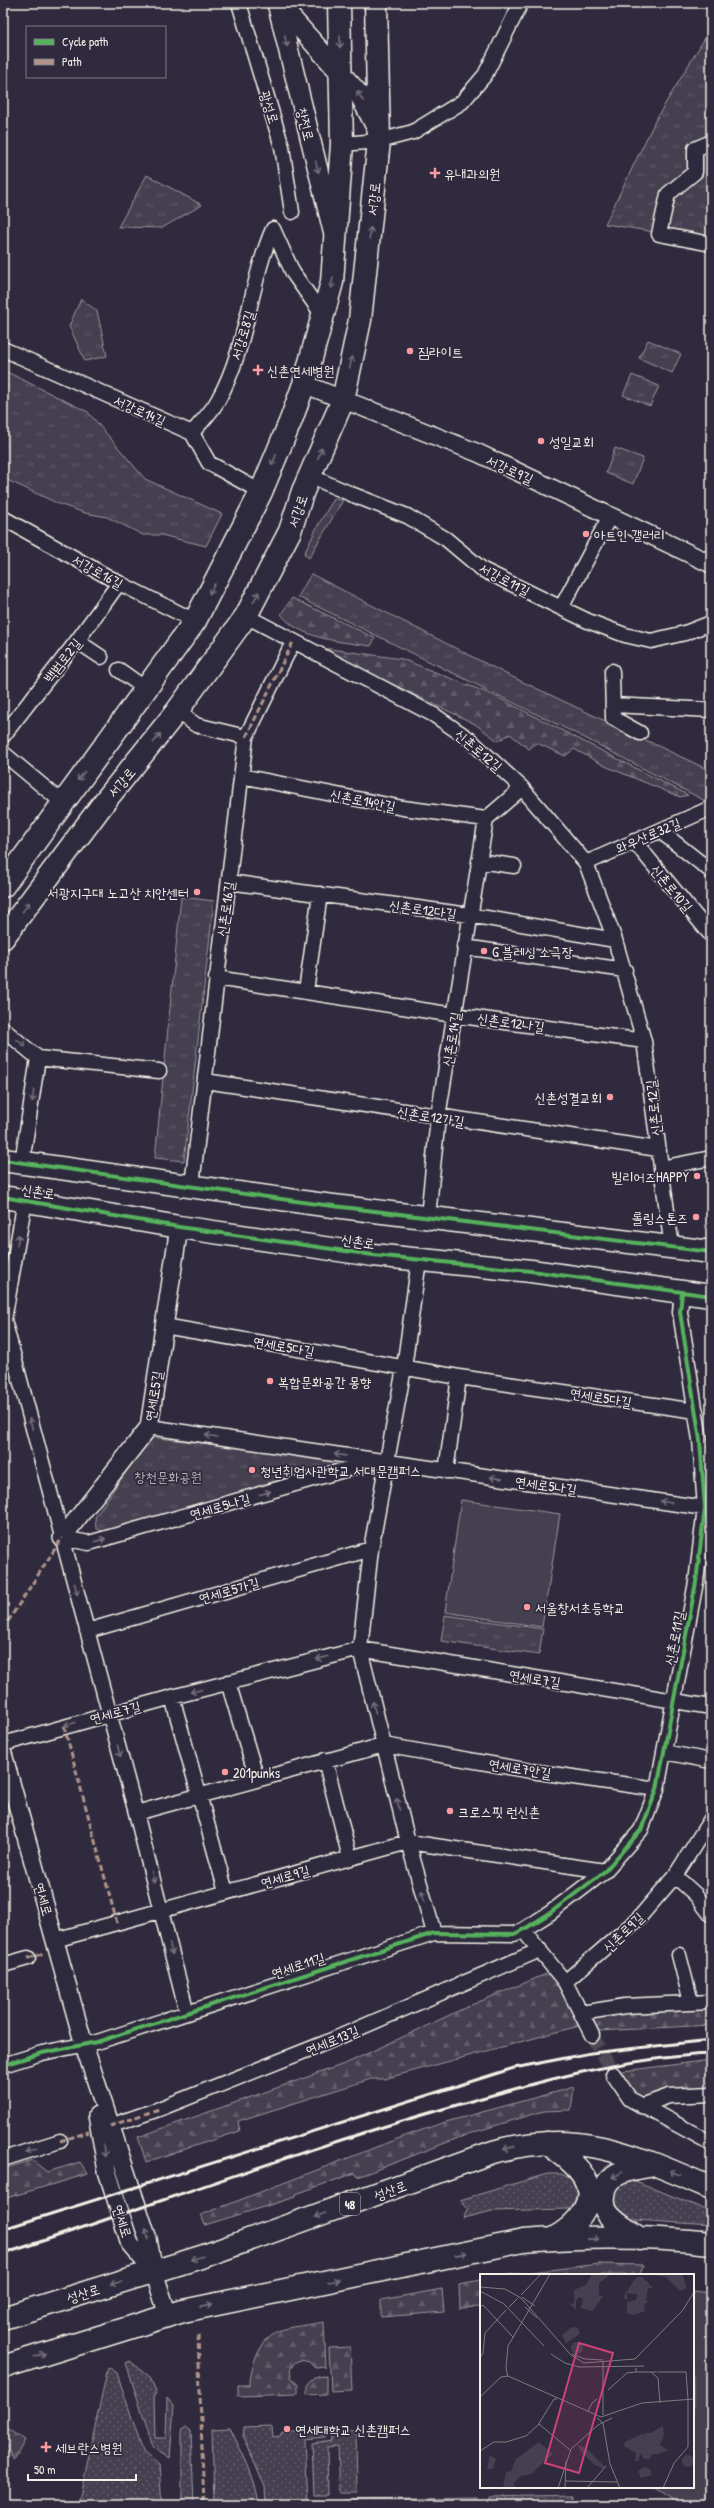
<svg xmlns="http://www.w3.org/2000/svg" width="714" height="2508" viewBox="0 0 714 2508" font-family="'Patrick Hand','Poor Story',sans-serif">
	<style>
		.grass { fill: url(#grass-dots); stroke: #9c989c }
		.forest { fill: url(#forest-firs); stroke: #9c989c }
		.park { fill: url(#park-tufts); stroke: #9c989c }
		.pitch { fill: #454050; stroke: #9c989c }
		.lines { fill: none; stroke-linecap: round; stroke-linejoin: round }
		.minor-tunnel { stroke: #4d4857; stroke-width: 14; stroke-dasharray: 14 7; stroke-linecap: butt }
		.minor-casing { stroke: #f4f1e8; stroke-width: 17 }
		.tertiary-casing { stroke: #f4f1e8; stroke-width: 20 }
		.secondary-casing { stroke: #f4f1e8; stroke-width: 22 }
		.primary-casing { stroke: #f4f1e8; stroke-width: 25 }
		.minor { stroke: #2f2a3d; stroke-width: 14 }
		.tertiary { stroke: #2f2a3d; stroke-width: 17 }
		.secondary { stroke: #2f2a3d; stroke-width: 19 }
		.primary { stroke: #2f2a3d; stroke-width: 22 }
		.rail { stroke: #f4f1e8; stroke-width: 3 }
		.quiet { stroke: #b2968c; stroke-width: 3; stroke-dasharray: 6 3; stroke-linecap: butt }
		.cycleway-casing { stroke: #2f2a3d; stroke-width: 6 }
		.cycleway { stroke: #56b35d; stroke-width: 4 }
		.oneway { stroke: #747079 }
		.poi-dot { fill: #ff9aa2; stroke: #2f2a3d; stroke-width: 1.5 }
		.labels { text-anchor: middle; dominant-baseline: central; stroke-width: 3.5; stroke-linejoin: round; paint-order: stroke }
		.shield { fill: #2f2a3d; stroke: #b9b5b5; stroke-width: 1 }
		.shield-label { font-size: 13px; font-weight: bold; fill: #f4f1e8 }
		.street-label { font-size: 14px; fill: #f4f1e8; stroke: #2f2a3d }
		.poi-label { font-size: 14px; fill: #f4f1e8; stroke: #2f2a3d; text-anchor: start }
		.park-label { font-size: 14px; fill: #b7b3b3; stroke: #2f2a3d }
		.inset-road { fill: none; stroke: #7e7a81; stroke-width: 1 }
		.view { fill: #cc4377; fill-opacity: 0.15; stroke: #cc4377; stroke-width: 2 }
		.inset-edge { fill: none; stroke: #f4f1e8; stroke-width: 2 }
	</style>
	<defs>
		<pattern id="grass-dots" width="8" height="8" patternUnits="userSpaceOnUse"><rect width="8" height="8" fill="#454050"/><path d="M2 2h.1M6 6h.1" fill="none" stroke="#605c69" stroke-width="1.8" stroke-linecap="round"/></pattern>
		<pattern id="forest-firs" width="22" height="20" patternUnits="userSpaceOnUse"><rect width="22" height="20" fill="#454050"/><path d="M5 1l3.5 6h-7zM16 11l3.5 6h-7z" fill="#605c69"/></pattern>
		<pattern id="park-tufts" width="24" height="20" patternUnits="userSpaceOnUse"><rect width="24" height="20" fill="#454050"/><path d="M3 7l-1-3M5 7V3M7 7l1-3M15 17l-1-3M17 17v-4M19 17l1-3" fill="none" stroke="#605c69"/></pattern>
	</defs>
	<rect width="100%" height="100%" fill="#2f2a3d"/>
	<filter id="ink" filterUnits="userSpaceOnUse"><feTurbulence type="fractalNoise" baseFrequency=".025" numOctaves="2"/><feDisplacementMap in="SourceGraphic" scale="8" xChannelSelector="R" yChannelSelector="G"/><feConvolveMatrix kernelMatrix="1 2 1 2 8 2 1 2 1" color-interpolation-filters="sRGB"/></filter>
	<g filter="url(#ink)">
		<path class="grass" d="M 547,2174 L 561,2174 L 572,2179 C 578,2191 578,2201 568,2209 L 492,2211 L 463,2218 L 468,2209 L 460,2200 Z
			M 626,2177 L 711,2212 L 711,2225 L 621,2219 L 608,2190 Z
			M 130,2361 L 150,2377 L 157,2394 L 154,2396 L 155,2438 L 166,2438 L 167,2398 L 174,2406 L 170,2458 L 153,2447 L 126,2363 Z
			M 108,2367 L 117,2373 L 143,2451 L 159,2465 L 162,2505 L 78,2505 Z
			M 270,2426 L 272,2427 L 273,2437 L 280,2436 L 282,2432 L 325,2432 L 325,2437 L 305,2439 L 308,2505 L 266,2505 L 265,2487 L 243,2437 L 244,2427 Z
			M 186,2427 L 191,2431 L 194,2505 L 182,2505 L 182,2434 L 183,2428 Z
			M 230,2428 C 242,2453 256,2477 259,2505 L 214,2505 L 212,2429 Z
			M 337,2430 L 356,2431 L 357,2493 L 340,2493 L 338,2446 L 327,2447 L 328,2495 L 314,2495 L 312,2443 L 332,2440 L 331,2432 Z
			M 574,2495 L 574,2501 L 490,2503 L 490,2497 Z
			M 479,2498 L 479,2503 L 349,2505 L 344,2500 Z"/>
		<path class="forest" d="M 292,598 L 375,638 L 371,646 C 342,642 299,639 281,614 Z
			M 316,647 L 402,659 L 493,695 L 688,795 L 680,797 L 605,766 L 574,749 L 565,756 L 537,743 L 529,749 L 510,734 L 498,741 L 475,724 Z
			M 551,1972 L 579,2026 L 384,2079 L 371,2079 L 238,2121 L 240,2131 L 146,2162 L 138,2137 L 347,2063 L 469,2006 Z
			M 711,2007 L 711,2025 L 599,2031 L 591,2015 Z
			M 711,2060 L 711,2090 L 641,2101 L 615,2072 Z
			M 574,2087 L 571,2110 L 544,2111 L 471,2133 L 358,2177 L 355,2173 L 296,2194 L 296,2197 L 205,2225 L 201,2215 L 397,2139 L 442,2123 Z
			M 32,2160 L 47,2172 L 80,2162 L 88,2174 L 3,2199 L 3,2169 Z
			M 599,2264 L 643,2265 L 640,2275 L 506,2275 Z
			M 481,2280 L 481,2307 L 460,2308 L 459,2284 Z
			M 442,2289 L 444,2312 L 381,2317 L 381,2300 Z
			M 324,2322 L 326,2367 L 315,2368 L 309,2362 L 301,2360 C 292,2362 289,2368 291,2377 L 298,2385 L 298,2394 L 238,2396 L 238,2385 L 250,2385 C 250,2368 261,2337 278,2331 C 292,2326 309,2325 324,2322 Z
			M 350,2347 L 352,2391 L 331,2392 L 329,2348 Z
			M 326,2376 L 326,2394 L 307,2395 L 307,2384 L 314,2377 Z
			M 4,2426 L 25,2440 L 14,2460 L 5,2444 Z"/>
		<path class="park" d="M 711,28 L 711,241 L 605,224 L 656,119 Z
			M 147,175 L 202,205 L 162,228 L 118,227 Z
			M 81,299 L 97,311 L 107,356 L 85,361 L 69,326 Z
			M 648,340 L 681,354 L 672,373 L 639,358 Z
			M 3,370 L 88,412 L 145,479 L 222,514 L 206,546 L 161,535 L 143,535 L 107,517 L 85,513 L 59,504 L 3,478 Z
			M 632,375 L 659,386 L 650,406 L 623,395 Z
			M 615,448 L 643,458 L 633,484 L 606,473 Z
			M 334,499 L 343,500 L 309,558 L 304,554 L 318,525 Z
			M 311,574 L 504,673 L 711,771 L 711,804 L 583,737 L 298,597 Z
			M 181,897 L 214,901 L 184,1161 L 155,1158 Z
			M 150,1437 L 354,1461 L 106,1533 L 96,1528 L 95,1517 Z
			M 445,1615 L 543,1629 L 539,1655 L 441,1641 Z"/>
		<path class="pitch" d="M 461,1500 L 560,1514 L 542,1627 L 445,1612 Z
			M 693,2291 L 711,2293 L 711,2505 L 681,2505 L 653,2487 L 693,2487 Z"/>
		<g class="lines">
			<path class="minor-tunnel" d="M 592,2035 L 613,2074"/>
			<defs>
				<path id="minor" d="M 239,3 L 282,147 L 292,212
					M 709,143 L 695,149 L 695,172 L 668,194 L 659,234 L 711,244
					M 342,144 L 379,141 L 413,132 L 462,102 L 485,75 L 521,3
					M 273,229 L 293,273 L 324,317
					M 3,349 L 192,433 L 209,463 L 261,492
					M 192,433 C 200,423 212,412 218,400 C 248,347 249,284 273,229
					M 310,476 L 351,494 L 407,516 L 446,539 L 483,570 L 588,621 L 625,635 L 651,641 L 685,633 L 711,623
					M 3,518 L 119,583 L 195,621
					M 561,608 L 610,516
					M 246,616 L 434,715 L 469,739 L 522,788 L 586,863 L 615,940 L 644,1041 L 672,1248
					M 77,641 L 101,657
					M 119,670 L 136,682
					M 612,671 L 613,718 L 640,733
					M 613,705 L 711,710
					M 177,711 L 196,725 L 246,737
					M 3,736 L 77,641 L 119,583
					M 3,753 L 62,802
					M 241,776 L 403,808 L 486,819
					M 660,831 L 711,871
					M 634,841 L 711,935
					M 479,861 L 514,866
					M 586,863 L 711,808
					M 229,882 L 469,915 L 615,940
					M 464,947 L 625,970
					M 216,978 L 454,1015 L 644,1041
					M 306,991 L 320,894
					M 3,1029 L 38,1058 L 159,1071
					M 205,1081 L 658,1149
					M 22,1163 L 38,1058
					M 661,1168 L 711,1158
					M 192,1185 L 246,737 L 293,642
					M 25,1200 L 4,1320 L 136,1813 L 187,2013
					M 428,1217 L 438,1117 L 486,819 L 522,788
					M 419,1260 L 404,1368 L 371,1549 L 360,1649 L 408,1842 L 434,1933
					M 164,1326 L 459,1377 L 696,1411
					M 149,1427 L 705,1508
					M 446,1471 L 459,1377
					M 62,1538 L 89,1543 L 372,1462
					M 87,1631 L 371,1549
					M 228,1682 L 257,1779
					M 172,1697 L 226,1892
					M 3,1744 L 172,1697 L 360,1649 L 711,1707
					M 664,1752 L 711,1761
					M 325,1760 L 350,1858
					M 136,1813 L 384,1745 L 531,1771 L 657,1789
					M 675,1876 L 696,1895 L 711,1915
					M 523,1930 L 565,1982 L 592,2035
					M 55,1940 L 408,1842 L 605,1871
					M 679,1955 L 691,2002
					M 3,1965 L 28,1958
					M 565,1982 L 638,1919 L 675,1876 L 711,1819
					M 581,2013 L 625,2006 L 711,2002
					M 3,2065 L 42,2053 L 97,2042 L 434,1933 L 514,1934 L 523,1930 L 550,1913 L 605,1871 L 641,1830 L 657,1789 L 696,1582 L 705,1508 L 700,1440 L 680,1312 L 682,1293
					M 613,2074 L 630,2099 L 711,2143
					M 641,2106 L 669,2096 L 711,2094
					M 110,2126 L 159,2109 L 325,2043 L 540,1950
					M 3,2159 L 60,2141"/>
				<path id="tertiary" d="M 304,384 L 478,453 L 711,564
					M 62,1538 L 149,1427 L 179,1227
					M 3,1754 L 84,2045 L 148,2239 L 154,2272 L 168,2315
					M 97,2115 L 107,2171 L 130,2244 L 154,2272"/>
				<path id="secondary" d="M 277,3 L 333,231
					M 278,3 L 359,94 L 378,131"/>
				<path id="primary" d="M 3,886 L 195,621 L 261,492 L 291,420 L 304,384 L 332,282 L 342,144 L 339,3
					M 3,938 L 105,801 L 177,711 L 246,616 L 290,531 L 303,491 L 343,400 L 360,320 L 379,141 L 376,3
					M 3,1160 L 317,1204 L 711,1252
					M 3,1197 L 179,1227 L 373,1255 L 531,1271 L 711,1296
					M 547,2143 C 560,2153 577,2164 585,2179 C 598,2204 573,2228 554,2238
					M 640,2239 C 630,2231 615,2224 608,2214 C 605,2210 603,2202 604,2196 C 605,2170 634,2169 654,2165
					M 3,2318 L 201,2257 L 493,2152 C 577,2128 635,2155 711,2188
					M 3,2367 L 183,2311 L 523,2241 C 585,2236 649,2236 711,2243"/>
			</defs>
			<use href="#minor" class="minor-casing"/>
			<use href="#tertiary" class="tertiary-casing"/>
			<use href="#secondary" class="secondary-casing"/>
			<use href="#primary" class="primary-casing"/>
			<use href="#minor" class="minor"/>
			<use href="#tertiary" class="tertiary"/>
			<use href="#secondary" class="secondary"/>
			<use href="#primary" class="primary"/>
			<path class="rail" d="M 3,2229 L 514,2068 L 591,2053 L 711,2040
				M 3,2254 C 154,2205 304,2148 457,2105 C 541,2081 623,2058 711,2054"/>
			<path class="quiet" d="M 246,737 L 293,642
				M 3,1629 L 62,1538
				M 64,1726 L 117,1923
				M 28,1958 L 45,1953
				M 110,2126 L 159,2109
				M 60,2141 L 89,2132
				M 198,2335 L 204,2505"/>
			<defs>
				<path id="cycleway" d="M 3,1160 L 317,1204 L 711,1252
					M 3,1197 L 179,1227 L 373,1255 L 531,1271 L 711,1296
					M 3,2065 L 42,2053 L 97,2042 L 434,1933 L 514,1934 L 523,1930 L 550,1913 L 605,1871 L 641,1830 L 657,1789 L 696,1582 L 705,1508 L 700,1440 L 680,1312 L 682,1293"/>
			</defs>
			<use href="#cycleway" class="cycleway-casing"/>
			<use href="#cycleway" class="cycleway"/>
		</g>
		<defs><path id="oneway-shaft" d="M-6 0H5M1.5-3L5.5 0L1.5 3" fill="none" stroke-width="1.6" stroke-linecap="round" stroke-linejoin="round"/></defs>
		<g class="oneway">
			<use href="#oneway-shaft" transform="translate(286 41) rotate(76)"/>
			<use href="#oneway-shaft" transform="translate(340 42) rotate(89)"/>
			<use href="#oneway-shaft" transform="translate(360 96) rotate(-123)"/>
			<use href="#oneway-shaft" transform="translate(317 167) rotate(76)"/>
			<use href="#oneway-shaft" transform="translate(370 233) rotate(-84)"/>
			<use href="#oneway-shaft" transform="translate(332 283) rotate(100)"/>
			<use href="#oneway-shaft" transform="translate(351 362) rotate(-77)"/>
			<use href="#oneway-shaft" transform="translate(320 453) rotate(-67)"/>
			<use href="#oneway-shaft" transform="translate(274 460) rotate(112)"/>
			<use href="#oneway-shaft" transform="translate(212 589) rotate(118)"/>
			<use href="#oneway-shaft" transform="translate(256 597) rotate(-62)"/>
			<use href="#oneway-shaft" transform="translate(157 738) rotate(-53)"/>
			<use href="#oneway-shaft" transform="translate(81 776) rotate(128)"/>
			<use href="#oneway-shaft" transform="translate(26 907) rotate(-54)"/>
			<use href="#oneway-shaft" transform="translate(21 1043) rotate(39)"/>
			<use href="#oneway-shaft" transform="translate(33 1096) rotate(98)"/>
			<use href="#oneway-shaft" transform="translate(18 1240) rotate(-80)"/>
			<use href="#oneway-shaft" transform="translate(31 1424) rotate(-106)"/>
			<use href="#oneway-shaft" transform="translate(211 1436) rotate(-172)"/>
			<use href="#oneway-shaft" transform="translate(340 1455) rotate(-172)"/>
			<use href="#oneway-shaft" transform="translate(496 1478) rotate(-172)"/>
			<use href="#oneway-shaft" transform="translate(265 1493) rotate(-16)"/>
			<use href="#oneway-shaft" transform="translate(666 1502) rotate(-171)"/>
			<use href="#oneway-shaft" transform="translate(100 1540) rotate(-16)"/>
			<use href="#oneway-shaft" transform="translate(76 1589) rotate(75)"/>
			<use href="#oneway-shaft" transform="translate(322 1658) rotate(167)"/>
			<use href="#oneway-shaft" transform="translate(196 1691) rotate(166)"/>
			<use href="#oneway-shaft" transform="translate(374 1707) rotate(-104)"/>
			<use href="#oneway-shaft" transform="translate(70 1724) rotate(165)"/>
			<use href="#oneway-shaft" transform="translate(119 1751) rotate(75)"/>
			<use href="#oneway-shaft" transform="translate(398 1804) rotate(-104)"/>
			<use href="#oneway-shaft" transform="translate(153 1877) rotate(76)"/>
			<use href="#oneway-shaft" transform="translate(423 1896) rotate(-106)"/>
			<use href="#oneway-shaft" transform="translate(171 1949) rotate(76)"/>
			<use href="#oneway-shaft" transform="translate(509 2148) rotate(167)"/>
			<use href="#oneway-shaft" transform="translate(31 2150) rotate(162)"/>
			<use href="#oneway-shaft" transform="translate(104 2151) rotate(81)"/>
			<use href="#oneway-shaft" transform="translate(675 2173) rotate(-159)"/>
			<use href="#oneway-shaft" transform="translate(617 2175) rotate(152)"/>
			<use href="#oneway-shaft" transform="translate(320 2215) rotate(160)"/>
			<use href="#oneway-shaft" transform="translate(147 2234) rotate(-107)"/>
			<use href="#oneway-shaft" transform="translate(593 2239) rotate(1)"/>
			<use href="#oneway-shaft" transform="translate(461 2254) rotate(-13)"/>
			<use href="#oneway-shaft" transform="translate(197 2258) rotate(162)"/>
			<use href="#oneway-shaft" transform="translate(334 2281) rotate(-12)"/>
			<use href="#oneway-shaft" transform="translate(116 2283) rotate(164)"/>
			<use href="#oneway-shaft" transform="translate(206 2306) rotate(-13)"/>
			<use href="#oneway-shaft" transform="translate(40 2355) rotate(-18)"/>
		</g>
	</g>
	<g class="poi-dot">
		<path d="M433 167h4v4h4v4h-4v4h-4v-4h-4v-4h4z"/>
		<circle cx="410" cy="351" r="4"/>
		<path d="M256 364h4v4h4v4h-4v4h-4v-4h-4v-4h4z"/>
		<circle cx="541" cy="441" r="4"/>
		<circle cx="586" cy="534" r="4"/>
		<circle cx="197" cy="892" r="4"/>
		<circle cx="484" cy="951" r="4"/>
		<circle cx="610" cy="1097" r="4"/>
		<circle cx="697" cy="1176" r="4"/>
		<circle cx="696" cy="1217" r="4"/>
		<circle cx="270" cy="1381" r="4"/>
		<circle cx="252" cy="1470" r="4"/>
		<circle cx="527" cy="1607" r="4"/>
		<circle cx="225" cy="1772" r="4"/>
		<circle cx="450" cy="1811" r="4"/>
		<circle cx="287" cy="2429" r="4"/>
		<path d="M44 2441h4v4h4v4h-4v4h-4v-4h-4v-4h4z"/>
	</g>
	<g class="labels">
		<rect class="shield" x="340" y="2193" width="20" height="22" rx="3"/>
		<g class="shield-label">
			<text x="350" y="2204">48</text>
		</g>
		<g class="street-label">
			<text transform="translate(270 107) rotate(73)">광성로</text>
			<text transform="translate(306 124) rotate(76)">창전로</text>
			<text transform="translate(373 199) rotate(-84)">서강로</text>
			<text transform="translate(242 335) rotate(-73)">서강로8길</text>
			<text transform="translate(140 410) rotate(24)">서강로14길</text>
			<text transform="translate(510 469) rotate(25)">서강로9길</text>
			<text transform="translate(297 511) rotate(-71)">서강로</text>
			<text transform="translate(98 571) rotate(29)">서강로16길</text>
			<text transform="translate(505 579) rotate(28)">서강로11길</text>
			<text transform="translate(62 660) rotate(-52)">백범로2길</text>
			<text transform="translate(479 750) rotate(40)">신촌로12길</text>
			<text transform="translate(121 782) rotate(-49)">서강로</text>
			<text transform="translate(363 800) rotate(11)">신촌로14안길</text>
			<text transform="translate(648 835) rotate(-23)">와우산로32길</text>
			<text transform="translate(672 888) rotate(50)">신촌로10길</text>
			<text transform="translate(225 909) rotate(-82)">신촌로16길</text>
			<text transform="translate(423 909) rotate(8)">신촌로12다길</text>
			<text transform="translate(511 1022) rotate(8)">신촌로12나길</text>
			<text transform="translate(451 1039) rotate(-81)">신촌로14길</text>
			<text transform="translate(653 1108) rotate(-96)">신촌로12길</text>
			<text transform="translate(431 1116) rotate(9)">신촌로12가길</text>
			<text transform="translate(38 1191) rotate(9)">신촌로</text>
			<text transform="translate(358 1241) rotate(8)">신촌로</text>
			<text transform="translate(284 1346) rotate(10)">연세로5다길</text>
			<text transform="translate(153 1396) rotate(-81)">연세로5길</text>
			<text transform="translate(601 1397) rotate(9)">연세로5다길</text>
			<text transform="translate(546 1485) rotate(8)">연세로5나길</text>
			<text transform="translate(220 1506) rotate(-16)">연세로5나길</text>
			<text transform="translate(229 1590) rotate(-16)">연세로5가길</text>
			<text transform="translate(674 1638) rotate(-79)">신촌로11길</text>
			<text transform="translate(535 1678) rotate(9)">연세로7길</text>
			<text transform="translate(115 1712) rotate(-15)">연세로7길</text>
			<text transform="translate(520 1768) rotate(9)">연세로7안길</text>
			<text transform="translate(285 1876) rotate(-16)">연세로9길</text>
			<text transform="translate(44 1899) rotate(74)">연세로</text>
			<text transform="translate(623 1932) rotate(-44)">신촌로9길</text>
			<text transform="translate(298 1965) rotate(-18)">연세로11길</text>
			<text transform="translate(332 2040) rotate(-23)">연세로13길</text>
			<text transform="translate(390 2190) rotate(-20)">성산로</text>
			<text transform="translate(123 2221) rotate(73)">연세로</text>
			<text transform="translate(83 2293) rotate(-17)">성산로</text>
		</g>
		<g class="poi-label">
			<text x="444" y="173">유내과의원</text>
			<text x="418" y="351">짐라이트</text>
			<text x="267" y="370">신촌연세병원</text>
			<text x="549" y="441">성일교회</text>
			<text x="594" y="534">아트인 갤러리</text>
			<text x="189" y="892" text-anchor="end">서광지구대 노고산 치안센터</text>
			<text x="492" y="951">G 블레싱 소극장</text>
			<text x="602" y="1097" text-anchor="end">신촌성결교회</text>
			<text x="689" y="1176" text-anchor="end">빌리어즈HAPPY</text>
			<text x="688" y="1217" text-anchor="end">롤링스톤즈</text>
			<text x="278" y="1381">복합문화공간 몽향</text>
			<text x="260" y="1470">청년취업사관학교 서대문캠퍼스</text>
			<text x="535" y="1607">서울창서초등학교</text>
			<text x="233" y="1772">201punks</text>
			<text x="458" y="1811">크로스핏 런신촌</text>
			<text x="295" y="2429">연세대학교 신촌캠퍼스</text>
			<text x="55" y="2447">세브란스병원</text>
		</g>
		<g class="park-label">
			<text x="168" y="1476">창천문화공원</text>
		</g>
	</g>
	<g transform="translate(480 2274)">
		<rect width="214" height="214" fill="#2f2a3d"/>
		<path d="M 112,0 L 131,0 L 119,9 L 119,21 L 123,22 L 114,35 L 112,37 L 101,34 L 103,25 L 99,23 L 96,27 L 96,37 L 95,42 L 96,36 L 89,29 L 94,30 L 94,16 L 106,11 ZM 168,0 L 202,0 L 207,14 L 200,17 L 186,3 ZM 157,3 L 162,3 L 173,14 L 168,14 L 166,27 L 169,27 L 164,31 L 165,37 L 154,41 L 147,39 L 147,28 L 156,26 L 157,20 L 147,19 L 147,27 L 143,23 ZM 183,152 L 184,160 L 180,171 L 188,176 L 178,180 L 172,180 L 169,186 L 163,184 L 161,179 L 158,187 L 155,187 L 156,179 L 144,172 L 145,168 L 162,160 L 166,162 L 164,159 L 170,159 Z" fill="#454050"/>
		<path d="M 160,3 L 169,9 L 162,17 L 150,13 L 154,6 ZM 59,168 L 73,180 L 51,200 L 41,202 L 34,209 L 34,212 L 37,214 L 23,214 L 26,198 L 31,197 L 36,185 ZM 97,170 L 107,175 L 125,193 L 123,195 L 115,191 L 101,178 ZM202 187a6 6 0 1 1 12 0a6 6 0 1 1-12 0Z" fill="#454050"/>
		<path d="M 92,53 L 98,54 L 100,60 L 86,69 L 82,61 ZM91 74a6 6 0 1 1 12 0a6 6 0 1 1-12 0ZM 10,181 L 16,185 L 13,195 L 7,195 ZM 164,193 L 170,195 L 172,201 L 161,204 L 158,197 Z" fill="#454050"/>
		<path class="inset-road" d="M 0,13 L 25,15 L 41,24 L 91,81 L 104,89 L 155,85 L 203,36 L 214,18M 0,17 L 24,30 L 64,72M 41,21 L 61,0M 42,23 L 55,32M 0,33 L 3,31 L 33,63M 29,33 L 38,24M 45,33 L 57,44M 71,80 L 85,89 L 99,93 L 164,92M 92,80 L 105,85 L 123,86M 0,84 L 3,79 L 5,59 L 26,36M 156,94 L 156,98 L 177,98M 171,98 L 178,104 L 180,129M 178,98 L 206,98 L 208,125M 28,103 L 26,94 L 28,72 L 70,0M 128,116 L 147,99 L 156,98M 0,123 L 21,103 L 28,102 L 121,143 L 162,129 L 214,125M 108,137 L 112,129 L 117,125M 123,141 L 123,87M 117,144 L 123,149 L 130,190 L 140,214M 59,150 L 90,176M 0,177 L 14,168 L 26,168 L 46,162 L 58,151 L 74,125 L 77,125M 86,207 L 137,208M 78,214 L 91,175 L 118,151 L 132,144M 85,214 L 86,187M 107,214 L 126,192M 183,214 L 194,189 L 208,173 L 208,125"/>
		<path class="view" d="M 99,69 L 133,79 L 99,199 L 65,189 Z"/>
		<rect width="214" height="214" class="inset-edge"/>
	</g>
	<rect width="714" height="2508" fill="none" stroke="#2f2a3d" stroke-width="16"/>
	<rect x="8" y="8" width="698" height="2492" fill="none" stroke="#f4f1e8" stroke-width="1.5" filter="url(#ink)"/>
	<rect x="26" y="26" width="140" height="52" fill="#2f2a3d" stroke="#7e7a81"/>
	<rect x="34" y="39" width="20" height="6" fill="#56b35d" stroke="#7e7a81"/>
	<text x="62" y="46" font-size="12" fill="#f4f1e8">Cycle path</text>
	<rect x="34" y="59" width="20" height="6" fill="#b2968c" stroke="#7e7a81"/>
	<text x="62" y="66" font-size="12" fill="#f4f1e8">Path</text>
	<path d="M28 2474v6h108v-6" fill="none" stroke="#f4f1e8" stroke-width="2"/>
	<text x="34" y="2474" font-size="12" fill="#f4f1e8" stroke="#2f2a3d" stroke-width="3" paint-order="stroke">50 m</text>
</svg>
